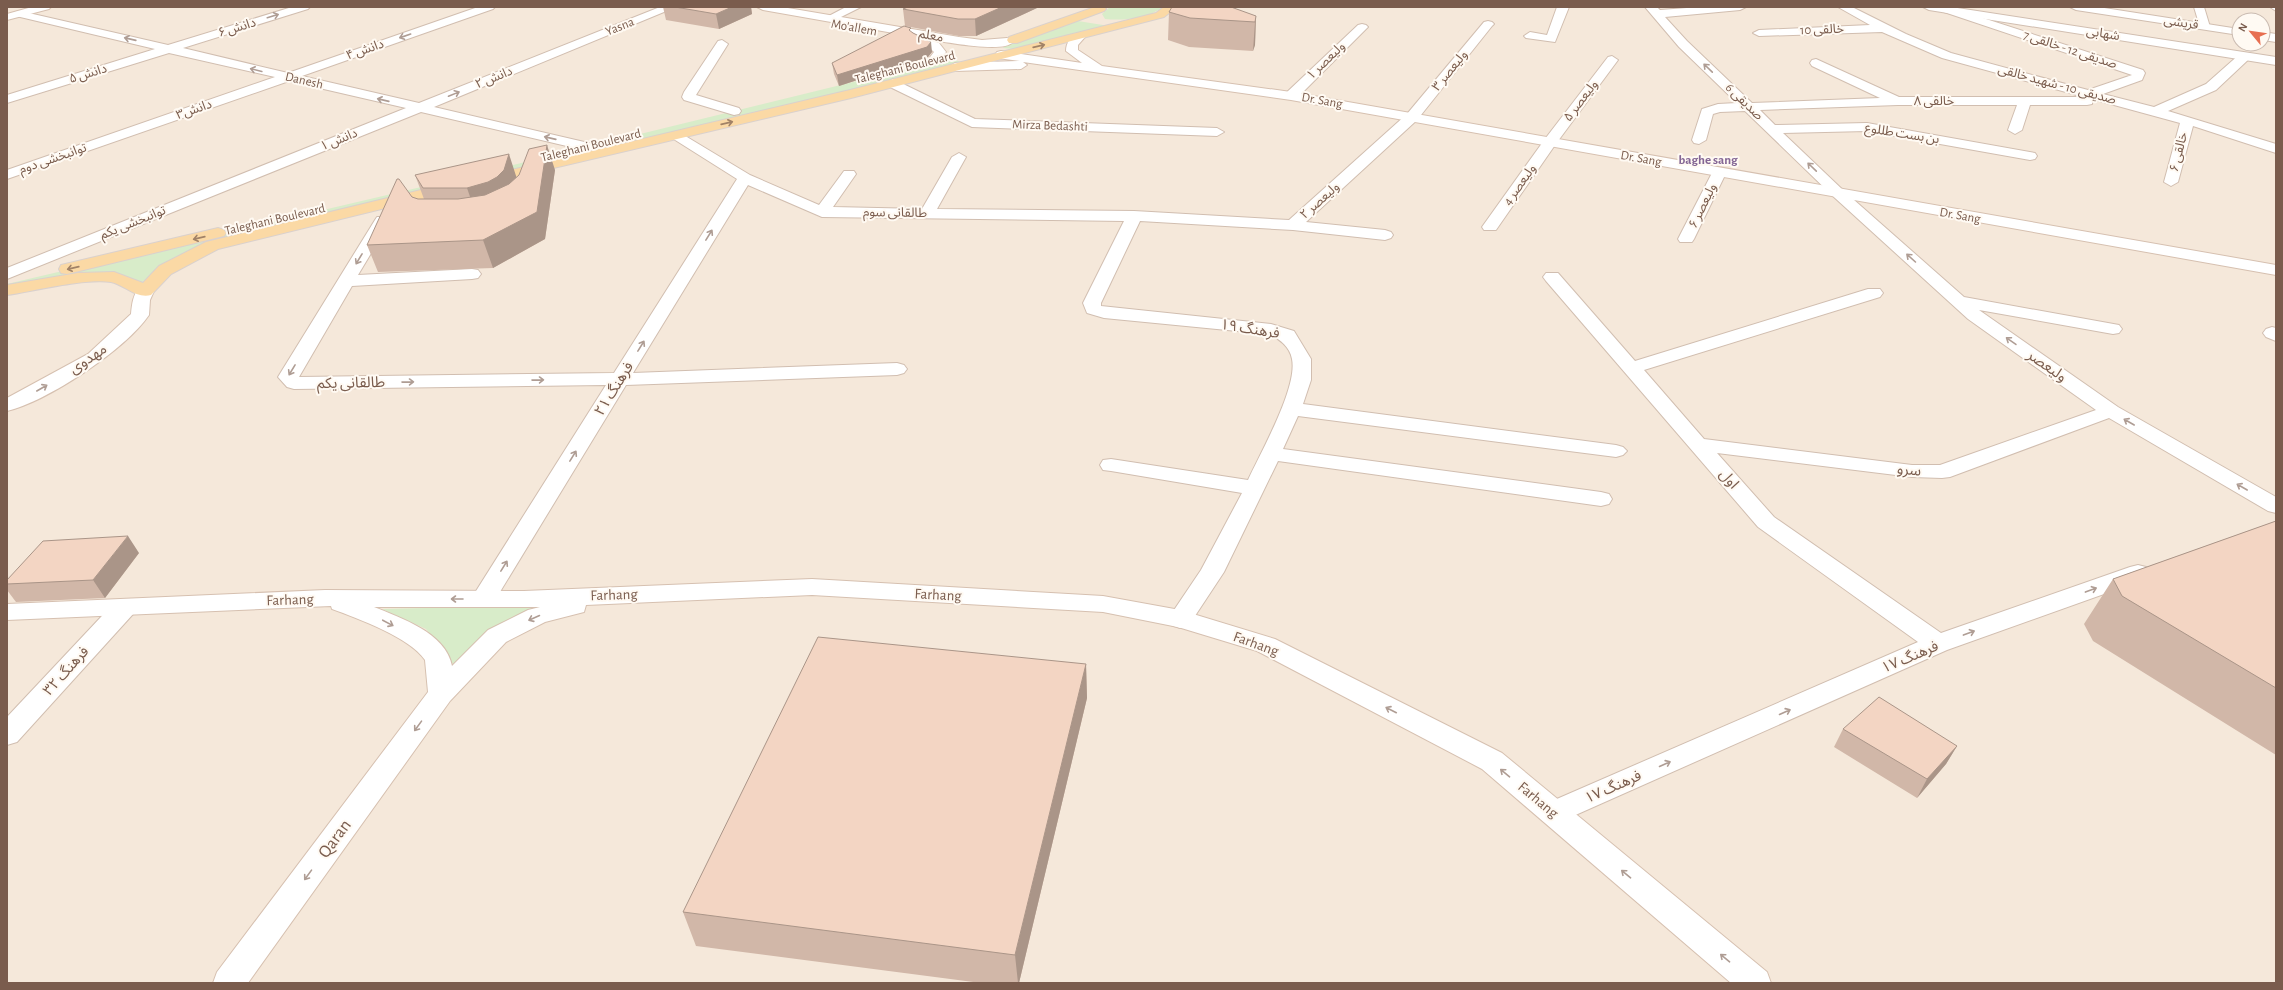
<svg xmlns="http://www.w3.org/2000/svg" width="2283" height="990" viewBox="0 0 2283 990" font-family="'Alegreya Sans','Noto Sans Arabic',sans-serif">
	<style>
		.residential { fill: #f5e8da; fill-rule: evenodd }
		.green { fill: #d8ecc9 }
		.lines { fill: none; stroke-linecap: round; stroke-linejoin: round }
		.service-casing { stroke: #d1beb0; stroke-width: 2 }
		.minor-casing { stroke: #d1beb0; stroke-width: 2 }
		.tertiary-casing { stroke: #d1beb0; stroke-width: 2 }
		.secondary-casing { stroke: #d6c0b0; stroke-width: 2 }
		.primary-casing { stroke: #dad1cd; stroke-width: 2 }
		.service { fill: #fff; fill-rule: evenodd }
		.minor { fill: #fff; fill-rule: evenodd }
		.tertiary { fill: #fff; fill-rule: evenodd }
		.secondary { fill: #fff; fill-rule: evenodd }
		.primary { fill: #fbd9a5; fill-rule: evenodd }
		.wall { fill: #d1b7a8 }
		.shaded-wall { fill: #aa9588 }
		.building { fill: #f3d5c3; stroke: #aa9588 }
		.oneway { stroke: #af9d94 }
		.oneway2 { stroke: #a18267 }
		.labels { text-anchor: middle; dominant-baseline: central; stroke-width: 4; stroke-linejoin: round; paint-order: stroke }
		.far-street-label { font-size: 13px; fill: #7a5c4d; stroke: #fffaf3 }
		.far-neighbourhood-label { font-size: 13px; font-weight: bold; fill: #846695; stroke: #fffaf3 }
		.street-label { font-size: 15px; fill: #7a5c4d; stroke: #fffaf3 }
		.near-street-label { font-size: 18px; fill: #7a5c4d; stroke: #fffaf3 }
	</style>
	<rect width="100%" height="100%" fill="#fdf6ec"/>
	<path class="residential" d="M 7,7 L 2276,7 L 2276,983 L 7,983 ZM 2239,20 L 2263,20 L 2263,44 L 2239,44 Z"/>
	<path class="green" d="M 1110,7 L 1164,7 C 1146,18 1127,21 1105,19 L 1102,14 Z
		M 1078,21 L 1109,26 L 1014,49 L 1003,48 L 1006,45 Z
		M 951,58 L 965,64 L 374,204 L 162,265 L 141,283 L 123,275 L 109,274 L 7,289 L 7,284 L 468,176 Z
		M 552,605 C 510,613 484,636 453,664 L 426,629 L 382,609 Z"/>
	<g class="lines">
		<defs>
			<path id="service" d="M 2194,7 L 2204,7 L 2210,27 L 2209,29 L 2201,29 L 2200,27 Z
				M 2270,7 L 2276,7 L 2276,11 Z"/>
			<path id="minor" d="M 292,7 L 310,7 L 308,9 L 183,48 L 288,73 L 478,7 L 495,7 L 493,9 L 302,76 L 419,103 L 660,7 L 676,7 L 434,107 L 593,144 L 595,147 L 593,150 L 588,151 L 421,112 L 7,279 L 7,268 L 406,108 L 289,81 L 7,179 L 7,170 L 275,77 L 169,53 L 7,103 L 7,95 L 155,49 L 16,16 L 14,14 L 16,12 L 20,11 L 168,45 Z
				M 846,7 L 861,7 L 835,20 L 827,20 L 825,18 Z
				M 1557,7 L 1569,7 L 1555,42 L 1526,38 L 1524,36 L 1530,32 L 1547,35 Z
				M 1645,7 L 1657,7 L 1660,10 L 1700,7 L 1746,7 L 1740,10 L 1665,17 L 1687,41 L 1752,103 L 1880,98 L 1812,66 L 1810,63 L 1812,60 L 1816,59 L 1899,97 L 2084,97 L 1942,58 L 1882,32 L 1759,36 L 1753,33 L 1759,30 L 1870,25 L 1838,7 L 1852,7 L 1906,34 L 1951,53 L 2088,90 L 2132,75 L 1944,12 L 1942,10 L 1947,7 L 1952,8 L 2143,70 L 2145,73 L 2142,80 L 2103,94 L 2154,107 L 2206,84 L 2241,53 L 2249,53 L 2251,56 L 2249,59 L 2216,90 L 2168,111 L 2276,144 L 2276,153 L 2193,126 L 2178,182 L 2171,186 L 2164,182 L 2180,123 L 2092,99 L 2092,104 L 2087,105 L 2030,105 L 2022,130 L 2015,134 L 2008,130 L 2017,105 L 1898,105 L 1760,110 L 1775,125 L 1867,123 L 2035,153 L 2037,156 L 2035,159 L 2030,160 L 1867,131 L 1783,133 L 1845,192 L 1964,297 L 2119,325 L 2122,329 L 2119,333 L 2113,334 L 1979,310 L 2118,407 L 2276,497 L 2276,513 L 2268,511 L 2109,418 L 1950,477 L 1942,478 L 1912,477 L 1717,453 L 1774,517 L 1941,633 L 2130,567 L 2138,565 L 2146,567 L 2150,573 L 2146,579 L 1947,650 L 1553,825 L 1543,821 L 1538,813 L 1543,805 L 1918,642 L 1758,527 L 1546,281 L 1543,277 L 1546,273 L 1558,273 L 1635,361 L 1868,289 L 1880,289 L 1883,293 L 1880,297 L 1644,370 L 1704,439 L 1912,465 L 1940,465 L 2096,410 L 1968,319 L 1835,198 L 1745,111 L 1720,112 L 1713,114 L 1706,140 L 1699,144 L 1694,143 L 1692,140 L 1702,109 L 1718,104 L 1737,103 L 1679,47 Z
				M 2070,7 L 2098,7 L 2239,29 L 2239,35 L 2076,10 Z
				M 1488,21 L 1492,22 L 1494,24 L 1492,26 L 1417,120 L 1306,222 L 1385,230 L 1391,232 L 1393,235 L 1391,238 L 1385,240 L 1293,230 L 1140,221 L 1101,303 L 1101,306 L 1271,324 L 1294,331 L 1311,359 L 1311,380 L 1303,404 L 1616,445 L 1623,447 L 1627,451 L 1623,455 L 1616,457 L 1298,416 L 1283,449 L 1601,492 L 1609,494 L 1612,499 L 1609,504 L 1601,506 L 1278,461 L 1224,572 L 1189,625 L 1180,628 L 1171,625 L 1168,619 L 1201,570 L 1242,493 L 1111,471 L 1103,470 L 1100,465 L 1103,460 L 1111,459 L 1248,480 C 1260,454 1298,387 1292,359 C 1290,347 1279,338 1268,334 L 1104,318 L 1087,313 L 1083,303 L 1124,221 L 822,217 L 748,185 L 633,373 L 897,363 L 904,365 L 907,369 L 904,373 L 897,375 L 626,385 L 492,605 L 483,607 L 474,605 L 471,599 L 606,385 L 294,389 L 287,387 L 278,377 L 375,220 L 377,217 L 389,217 L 391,220 L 358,275 L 472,269 L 478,270 L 481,274 L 478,278 L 472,279 L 352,286 L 299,377 L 614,373 L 737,179 L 672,138 L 670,135 L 677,131 L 750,175 L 819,205 L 844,171 L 854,171 L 856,174 L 833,207 L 922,209 L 952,157 L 959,153 L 966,157 L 937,209 L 1134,211 L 1289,220 L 1407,114 L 1484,22 Z
				M 1362,24 L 1366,25 L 1368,27 L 1296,99 L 1286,99 L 1284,96 L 1286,93 L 1358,25 Z
				M 2263,32 L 2276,34 L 2276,42 L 2263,40 Z
				M 722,40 L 728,44 L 696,95 L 739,108 L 741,111 L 739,114 L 734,115 L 684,100 L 682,97 L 684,92 L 718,41 Z
				M 1612,56 L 1618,60 L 1555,145 L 1496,230 L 1484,230 L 1482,227 L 1545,139 L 1608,57 Z
				M 893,79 L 975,119 L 1217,128 L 1224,132 L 1217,136 L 972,127 L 888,86 L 887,83 Z
				M 1719,169 L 1726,173 L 1694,239 L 1692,242 L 1680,242 L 1678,239 L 1712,173 Z
				M 2272,327 L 2276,328 L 2276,341 L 2266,337 L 2263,333 L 2266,329 Z
				M 125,599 L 134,601 L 137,607 L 134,613 L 17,742 L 7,745 L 7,717 L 116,601 Z"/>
			<path id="tertiary" d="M 1923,7 L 1951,7 L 2276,57 L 2276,65 L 1929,10 Z"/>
			<path id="secondary" d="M 32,7 L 51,7 L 49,9 L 7,20 L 7,14 Z
				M 757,7 L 782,7 L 959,37 L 982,40 L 1007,38 L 1013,42 C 1004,54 941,41 926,39 L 939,43 L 946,52 L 937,64 L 933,65 L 927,61 L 934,52 C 928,45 918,47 912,40 L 916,37 L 763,10 Z
				M 1079,33 L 1085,37 L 1078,45 L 1078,50 L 1102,66 L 1291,92 L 2276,265 L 2276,275 L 1291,100 L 1023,62 L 1027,65 L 1021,69 L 955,71 L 949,67 L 955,63 L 1020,61 L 997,58 L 995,55 L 997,52 L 1001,51 L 1082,63 L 1066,51 C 1066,43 1071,35 1079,33 Z
				M 145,286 L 151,287 L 154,291 L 150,300 L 149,315 C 125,350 48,401 7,411 L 7,398 L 88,354 L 131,314 C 132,303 133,296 139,287 Z
				M 812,579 L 1103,596 L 1180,610 L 1275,639 L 1502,753 L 1767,972 L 1771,983 L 1731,983 L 1482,769 L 1257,651 L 1178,627 L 1103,612 L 812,595 L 586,605 L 584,612 L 545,622 L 506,642 L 450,701 L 248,983 L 213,983 L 217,972 L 428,692 L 425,660 C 409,637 359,619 332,609 L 331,606 L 7,620 L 7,604 L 325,590 L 524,591 ZM 374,607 L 540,607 L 528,610 L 488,630 L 452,666 C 446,633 401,618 374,607 Z"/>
			<path id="primary" d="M 1095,7 L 1104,7 L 1106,9 L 1104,11 L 1017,43 L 1009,43 L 1007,40 L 1009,37 Z
				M 1164,7 L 1177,7 L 1164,17 L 851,98 L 486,184 L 479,180 L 486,176 L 850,90 L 1156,13 Z
				M 450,183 L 455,185 L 458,188 L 455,191 L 218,249 L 171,274 L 151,295 C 136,299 125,285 111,282 C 85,278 34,291 7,295 L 7,285 L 78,273 L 114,272 L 143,283 L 159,266 L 206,242 Z
				M 218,228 L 224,230 L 226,233 L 224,236 L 67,274 L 61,273 L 59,269 L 61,265 Z"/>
		</defs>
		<use href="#service" class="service-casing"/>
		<use href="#minor" class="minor-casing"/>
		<use href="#tertiary" class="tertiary-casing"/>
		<use href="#secondary" class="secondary-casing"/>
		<use href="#primary" class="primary-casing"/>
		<use href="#service" class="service"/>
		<use href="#minor" class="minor"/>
		<use href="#tertiary" class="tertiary"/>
		<use href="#secondary" class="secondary"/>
		<use href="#primary" class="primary"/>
	</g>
	<path class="wall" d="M 663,7 L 751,7 L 752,14 L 719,29 L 666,20 Z
		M 908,7 L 1037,7 L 1037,8 L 976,36 L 959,36 L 905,26 L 903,9 Z
		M 1169,12 L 1256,16 L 1255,45 L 1253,51 L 1189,47 L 1168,40 Z
		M 912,32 L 932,52 L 928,57 L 839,86 L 834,74 L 832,63 Z
		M 555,170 L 545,239 L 493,268 L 378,272 L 367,245 L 412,197 L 418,199 L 424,199 L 415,175 L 517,177 Z
		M 2276,521 L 2276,755 L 2093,641 L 2084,624 L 2113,579 Z
		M 139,553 L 105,598 L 16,602 L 7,590 L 7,580 Z
		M 1086,664 L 1087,698 L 1019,983 L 981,983 L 696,946 L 683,912 Z
		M 1843,729 L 1957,746 L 1946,764 L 1917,798 L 1834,747 Z"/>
	<path class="shaded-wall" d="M 732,7 L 751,7 L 752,14 L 719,29 L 716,14 Z
		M 1002,7 L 1037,7 L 1037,8 L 976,36 L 975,19 Z
		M 1256,16 L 1255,45 L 1253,51 L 1255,22 Z
		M 931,42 L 932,52 L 928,57 L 839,86 L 837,75 Z
		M 547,145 L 555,170 L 545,239 L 493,268 L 483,240 Z
		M 509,154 L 517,179 L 476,214 L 467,188 Z
		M 128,536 L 139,553 L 105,598 L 93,580 Z
		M 1086,664 L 1087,698 L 1019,983 L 1018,983 L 1015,955 Z
		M 1957,746 L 1946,764 L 1917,798 L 1927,779 Z"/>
	<path class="building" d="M 675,7 L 732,7 L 716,14 Z
		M 908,7 L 1002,7 L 975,19 L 958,19 L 903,9 Z
		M 1172,7 L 1231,7 L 1256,16 L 1255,22 L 1190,18 L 1169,12 Z
		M 904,26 L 911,28 L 909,30 L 913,33 L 931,42 L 927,47 L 837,75 L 832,63 Z
		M 547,145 L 537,212 L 483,240 L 367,245 L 397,179 L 399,179 L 412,197 L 418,199 L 458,199 L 485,195 L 509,184 L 519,175 L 529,149 Z
		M 509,154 L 504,170 L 497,177 L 488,182 L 467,188 L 423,188 L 415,175 Z
		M 2276,521 L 2276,688 L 2122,596 L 2113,579 Z
		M 128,536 L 93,580 L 7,584 L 7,580 L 43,541 Z
		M 818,637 L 1086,664 L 1015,955 L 683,912 Z
		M 1879,697 L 1957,746 L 1927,779 L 1843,729 Z"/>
	<defs><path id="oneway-shaft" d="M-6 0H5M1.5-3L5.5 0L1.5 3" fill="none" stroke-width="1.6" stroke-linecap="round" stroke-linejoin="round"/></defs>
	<g class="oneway">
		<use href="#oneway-shaft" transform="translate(273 16) rotate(-17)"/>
		<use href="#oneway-shaft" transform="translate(405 36) rotate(161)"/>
		<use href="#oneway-shaft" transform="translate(130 39) rotate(-167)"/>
		<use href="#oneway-shaft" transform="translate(1708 68) rotate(-136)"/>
		<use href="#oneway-shaft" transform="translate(256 70) rotate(-166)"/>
		<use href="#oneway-shaft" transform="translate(454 94) rotate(-22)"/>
		<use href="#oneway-shaft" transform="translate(383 100) rotate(-167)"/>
		<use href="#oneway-shaft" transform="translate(550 138) rotate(-167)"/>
		<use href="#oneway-shaft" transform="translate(1812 167) rotate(-136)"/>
		<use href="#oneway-shaft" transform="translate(709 235) rotate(-58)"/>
		<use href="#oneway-shaft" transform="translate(1911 258) rotate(-138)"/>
		<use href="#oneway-shaft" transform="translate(359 259) rotate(121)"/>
		<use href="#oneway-shaft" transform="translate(2011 341) rotate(-145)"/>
		<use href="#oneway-shaft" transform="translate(641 346) rotate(-58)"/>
		<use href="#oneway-shaft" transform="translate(292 370) rotate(121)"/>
		<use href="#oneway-shaft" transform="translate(538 380) rotate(-1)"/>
		<use href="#oneway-shaft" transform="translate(408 382) rotate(-1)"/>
		<use href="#oneway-shaft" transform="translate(42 388) rotate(-30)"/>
		<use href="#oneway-shaft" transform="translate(2129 422) rotate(-150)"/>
		<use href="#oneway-shaft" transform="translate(573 456) rotate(-58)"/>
		<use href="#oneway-shaft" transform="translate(2242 487) rotate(-150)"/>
		<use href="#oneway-shaft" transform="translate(504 566) rotate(-58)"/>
		<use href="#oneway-shaft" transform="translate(2091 590) rotate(-20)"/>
		<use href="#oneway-shaft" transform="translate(457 599) rotate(-180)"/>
		<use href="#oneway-shaft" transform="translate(534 618) rotate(156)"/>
		<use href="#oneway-shaft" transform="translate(388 623) rotate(28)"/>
		<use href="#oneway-shaft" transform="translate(1969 633) rotate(-20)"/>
		<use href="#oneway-shaft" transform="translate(1391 710) rotate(-153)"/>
		<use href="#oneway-shaft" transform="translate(1785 712) rotate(-24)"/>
		<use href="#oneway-shaft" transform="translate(418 726) rotate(126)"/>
		<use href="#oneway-shaft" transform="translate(1665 764) rotate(-24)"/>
		<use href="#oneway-shaft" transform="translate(1505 773) rotate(-140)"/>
		<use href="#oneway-shaft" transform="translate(1626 874) rotate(-140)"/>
		<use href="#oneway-shaft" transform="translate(308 875) rotate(126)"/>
		<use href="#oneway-shaft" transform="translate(1725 958) rotate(-140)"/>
	</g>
	<g class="oneway2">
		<use href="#oneway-shaft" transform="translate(1039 46) rotate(-13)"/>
		<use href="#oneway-shaft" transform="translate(727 123) rotate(-13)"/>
		<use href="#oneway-shaft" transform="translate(199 238) rotate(167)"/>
		<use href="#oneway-shaft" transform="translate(73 268) rotate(167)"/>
	</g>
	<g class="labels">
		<g class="far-street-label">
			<text transform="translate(2181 23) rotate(9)">قریشی</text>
			<text transform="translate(620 27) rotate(-22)">Yasna</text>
			<text transform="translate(237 28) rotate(-17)">دانش ۶</text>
			<text transform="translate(854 28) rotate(10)">Mo'allem</text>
			<text transform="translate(1822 30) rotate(-2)">خالقی 10</text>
			<text transform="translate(2103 34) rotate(9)">شهابی</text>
			<text transform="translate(931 36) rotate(10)">معلم</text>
			<text transform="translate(365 50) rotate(-19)">دانش ۴</text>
			<text transform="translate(2070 50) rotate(18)">صدیقی 12 - خالقی 7</text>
			<text transform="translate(1326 61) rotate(-44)">ولیعصر ١</text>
			<text transform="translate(905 68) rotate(-14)">Taleghani Boulevard</text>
			<text transform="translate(1450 71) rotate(-51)">ولیعصر ٣</text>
			<text transform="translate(88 74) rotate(-17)">دانش ۵</text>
			<text transform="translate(494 78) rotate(-22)">دانش ٢</text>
			<text transform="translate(304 81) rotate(13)">Danesh</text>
			<text transform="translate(2057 85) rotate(15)">صدیقی 10 - شهید خالقی</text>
			<text transform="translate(1322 101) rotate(10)">Dr. Sang</text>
			<text transform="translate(1581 101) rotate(-53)">ولیعصر ۵</text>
			<text x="1934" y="101">خالقی ۸</text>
			<text transform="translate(1744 102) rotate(44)">صدیقی 6</text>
			<text transform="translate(194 110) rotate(-19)">دانش٣</text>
			<text transform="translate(1050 126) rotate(2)">Mirza Bedashti</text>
			<text transform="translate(1902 134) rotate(9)">بن بست طللوع</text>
			<text transform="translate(339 140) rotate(-22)">دانش ١</text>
			<text transform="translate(591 146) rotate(-14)">Taleghani Boulevard</text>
			<text transform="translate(2179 152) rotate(-76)">خالقی ۶</text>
			<text transform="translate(53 159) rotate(-19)">توانبخشی دوم</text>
			<text transform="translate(1641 159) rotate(10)">Dr. Sang</text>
			<text transform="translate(1520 185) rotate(-55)">ولیعصر 4</text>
			<text transform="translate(1320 201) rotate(-42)">ولیعصر ٢</text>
			<text transform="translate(1703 206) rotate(-64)">ولیعصر ۶</text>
			<text transform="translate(895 213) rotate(1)">طالقانی سوم</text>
			<text transform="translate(1960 216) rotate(10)">Dr. Sang</text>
			<text transform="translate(275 220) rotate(-13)">Taleghani Boulevard</text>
			<text transform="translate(133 223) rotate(-22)">توانبخشی یکم</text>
		</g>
		<g class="far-neighbourhood-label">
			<text x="1708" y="160">baghe sang</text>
		</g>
		<g class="street-label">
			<text transform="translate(1250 329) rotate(9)">فرهنگ ۱۹</text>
			<text transform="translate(88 359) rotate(-34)">مهدوی</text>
			<text transform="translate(2047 366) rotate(35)">ولیعصر</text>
			<text transform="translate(351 383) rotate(-1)">طالقانی یکم</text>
			<text transform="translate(614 389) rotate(-58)">فرهنگ ۲۱</text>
			<text transform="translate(1909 470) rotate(6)">سرو</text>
			<text transform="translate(1729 479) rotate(49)">اول</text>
			<text transform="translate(614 595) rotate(-2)">Farhang</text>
			<text transform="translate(938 595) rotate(3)">Farhang</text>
			<text transform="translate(290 600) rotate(-2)">Farhang</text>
			<text transform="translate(1256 644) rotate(20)">Farhang</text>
			<text transform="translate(1910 657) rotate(-23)">فرهنگ ۱۷</text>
			<text transform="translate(66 671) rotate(-48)">فرهنگ ۳۲</text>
			<text transform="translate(1613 787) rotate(-24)">فرهنگ ۱۷</text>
			<text transform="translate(1538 800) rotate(40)">Farhang</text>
		</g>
		<g class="near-street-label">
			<text transform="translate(335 839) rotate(-54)">Qaran</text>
		</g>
	</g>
	<rect width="2283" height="990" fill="none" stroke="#7a5c4d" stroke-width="16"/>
	<g transform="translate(2251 32) rotate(299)"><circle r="19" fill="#fffaf3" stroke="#cabbb1"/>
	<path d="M0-3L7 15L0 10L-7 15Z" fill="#e76f51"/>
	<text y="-6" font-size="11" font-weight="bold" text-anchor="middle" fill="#7a5c4d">N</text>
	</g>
</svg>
